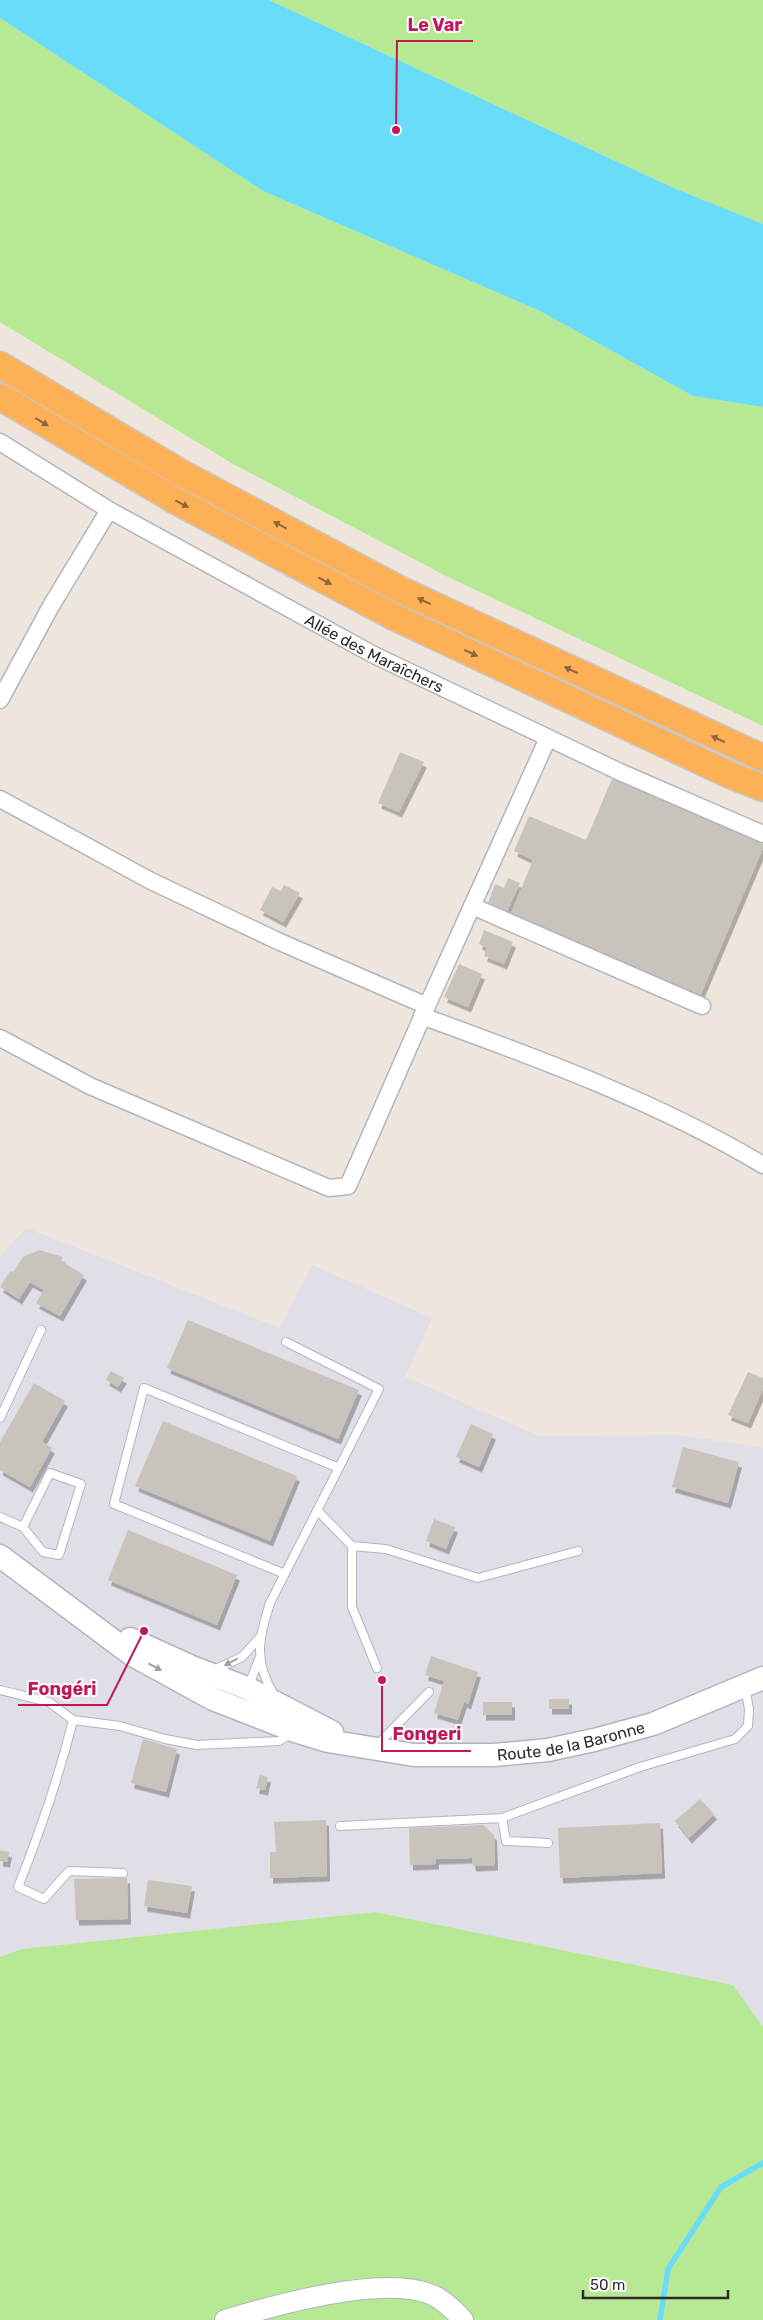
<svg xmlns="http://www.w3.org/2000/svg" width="763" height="2320" viewBox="0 0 763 2320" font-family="Rubik,sans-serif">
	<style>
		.industrial { fill: #e0dee6 }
		.green { fill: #b7e995 }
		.water { fill: #68dcf8 }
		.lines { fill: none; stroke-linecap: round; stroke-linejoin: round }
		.stream { stroke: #68dcf8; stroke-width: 5.5 }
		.building { fill: #c9c4bb; filter: url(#shadow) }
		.service-casing { stroke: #b1b5c0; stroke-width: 10 }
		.minor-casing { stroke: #b1b5c0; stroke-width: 19 }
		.tertiary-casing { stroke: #b1b5c0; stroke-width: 22 }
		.secondary-casing { stroke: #b1b5c0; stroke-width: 25 }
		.trunk-casing { stroke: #c8c8c8; stroke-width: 29 }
		.service { stroke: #fff; stroke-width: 8 }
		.minor { stroke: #fff; stroke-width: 16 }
		.tertiary { stroke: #fff; stroke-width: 20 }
		.secondary { stroke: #fff; stroke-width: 22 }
		.trunk { stroke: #feb056; stroke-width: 26 }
		.oneway { fill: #8a673f }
		.oneway2 { fill: #a0a0a0 }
		.labels { text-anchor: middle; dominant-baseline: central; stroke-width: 4; stroke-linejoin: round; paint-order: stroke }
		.street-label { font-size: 16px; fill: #2c2c2c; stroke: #fff }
		.leader { fill: none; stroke: #c2185b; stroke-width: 2 }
		.callout-dot { fill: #c2185b; stroke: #fff; stroke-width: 2 }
		.callout-label { font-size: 18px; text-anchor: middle; font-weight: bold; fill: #c2185b; stroke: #fff; stroke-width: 4; stroke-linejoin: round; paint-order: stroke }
	</style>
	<defs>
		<filter id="shadow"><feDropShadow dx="3" dy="5.5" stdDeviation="0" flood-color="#0004"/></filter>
	</defs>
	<rect width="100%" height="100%" fill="#eee6dd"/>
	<path class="industrial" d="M 26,1228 L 280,1328 L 312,1265 L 432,1318 L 405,1377 L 539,1436 L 680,1435 L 763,1448 L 763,2027 L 733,1985 L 375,1912 L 22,1949 L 0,1957 L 0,1256 Z"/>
	<path class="green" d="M 269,0 L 763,0 L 763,224 L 676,189 Z
		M 0,18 L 263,191 L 540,311 L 693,396 L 763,407 L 763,726 L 446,576 L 233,464 L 0,322 Z
		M 375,1912 L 733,1985 L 763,2027 L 763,2320 L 0,2320 L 0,1957 L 22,1949 Z"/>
	<path class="water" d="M 0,0 L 269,0 L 676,189 L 763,224 L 763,407 L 693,396 L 540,311 L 263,191 L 0,18 Z"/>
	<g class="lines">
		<path class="stream" d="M 660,2320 L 668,2269 L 721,2187 L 763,2163"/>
	</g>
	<path class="building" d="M 400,752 L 424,762 L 399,812 L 378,803 Z
		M 614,774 L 763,842 L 763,848 L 700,996 L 510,916 L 533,860 L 514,851 L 529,816 L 586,840 Z
		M 508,878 L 520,883 L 507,911 L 488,903 L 495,884 L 504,888 Z
		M 284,885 L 300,893 L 283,922 L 260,910 L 272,887 L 281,891 Z
		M 484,930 L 513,942 L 504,964 L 484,956 L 487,948 L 479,944 Z
		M 459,964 L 482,974 L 468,1007 L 444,997 Z
		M 39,1250 L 63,1257 L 61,1261 L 84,1275 L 60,1316 L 36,1303 L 44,1290 L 30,1282 L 19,1299 L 0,1287 L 10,1271 L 13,1272 L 23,1257 Z
		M 188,1320 L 359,1390 L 338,1439 L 167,1368 Z
		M 111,1371 L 124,1378 L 118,1387 L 106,1380 Z
		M 748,1372 L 763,1378 L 763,1389 L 748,1423 L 728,1415 Z
		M 34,1383 L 65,1401 L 42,1442 L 52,1448 L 30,1487 L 0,1470 L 0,1442 Z
		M 163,1421 L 297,1476 L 270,1541 L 135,1486 Z
		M 471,1424 L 493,1434 L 479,1467 L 456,1457 Z
		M 683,1447 L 739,1462 L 728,1503 L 672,1487 Z
		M 434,1519 L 455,1527 L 446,1549 L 426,1541 Z
		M 128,1530 L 237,1575 L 217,1625 L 108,1580 Z
		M 431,1656 L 478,1672 L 468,1704 L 464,1702 L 458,1720 L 434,1713 L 444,1681 L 425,1675 Z
		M 549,1699 L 569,1699 L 569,1709 L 549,1709 Z
		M 483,1702 L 512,1702 L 512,1715 L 483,1715 Z
		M 143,1739 L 177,1749 L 166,1792 L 131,1783 Z
		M 260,1775 L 268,1777 L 265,1790 L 256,1788 Z
		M 700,1799 L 714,1814 L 689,1838 L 675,1821 Z
		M 326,1820 L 327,1876 L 270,1878 L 270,1852 L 276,1852 L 274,1822 Z
		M 660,1823 L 662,1873 L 560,1878 L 558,1828 Z
		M 483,1825 L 494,1835 L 495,1865 L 473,1866 L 472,1858 L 436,1859 L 436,1864 L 410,1865 L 409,1828 Z
		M 0,1850 L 9,1852 L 7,1862 L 0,1861 Z
		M 127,1878 L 128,1919 L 76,1920 L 74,1879 Z
		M 148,1880 L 192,1886 L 187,1913 L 144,1906 Z"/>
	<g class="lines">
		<defs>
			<path id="service" d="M 0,1418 L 41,1330
				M 317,1510 L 352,1546 L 352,1607 L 377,1668
				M 0,1517 L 23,1527 L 43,1552 L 59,1555 L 81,1484 L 50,1473 L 23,1527
				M 352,1546 L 386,1549 L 478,1578 L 578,1551
				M 285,1574 L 114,1504 L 144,1388 L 339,1468
				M 214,1670 L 242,1657 L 260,1637
				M 249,1685 L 259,1659
				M 0,1690 L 49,1702 L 73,1720 L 120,1726 L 165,1739 L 197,1745 L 279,1741 L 291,1734
				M 274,1695 C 253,1660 259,1639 270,1603 L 379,1389 L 286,1342
				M 73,1720 C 59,1777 40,1832 18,1887 L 44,1899 L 69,1871 L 123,1873
				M 380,1747 L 380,1742 L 429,1692
				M 502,1818 L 506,1841 L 548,1843
				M 340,1826 L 502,1818 L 640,1767 L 735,1739 L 748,1726 L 749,1709 L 745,1687"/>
			<g id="minor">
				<path id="s1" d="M 0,442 L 109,510 L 374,655 L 620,772 L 763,834"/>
				<path d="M 0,700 L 51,606 L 109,510"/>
				<path d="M 0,799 L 151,881 L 280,942 L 427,1006"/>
				<path d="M 472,906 L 702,1006"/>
				<path d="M 422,1016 C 537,1058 658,1102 763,1165"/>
				<path d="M 0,1038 L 90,1086 L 329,1188 L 348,1186 L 427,1006 L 548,738"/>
			</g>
			<path id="tertiary" d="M 225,2320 C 276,2305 381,2275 430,2294 C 441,2298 455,2311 463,2320"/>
			<g id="secondary">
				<path id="s2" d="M 0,1556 L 131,1654 L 213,1699 L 295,1731 L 328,1741 L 414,1755 L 494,1755 L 548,1750 L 594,1740 L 653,1724 L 763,1678"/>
				<path d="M 130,1639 L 194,1668 L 247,1688 L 332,1732"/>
			</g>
			<path id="trunk" d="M 0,365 L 183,474 L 403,591 L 763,758
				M 0,397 L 176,501 L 394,617 L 730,775 L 763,788"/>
		</defs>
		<use href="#service" class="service-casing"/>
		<use href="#minor" class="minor-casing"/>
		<use href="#tertiary" class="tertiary-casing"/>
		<use href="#secondary" class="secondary-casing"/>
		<use href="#trunk" class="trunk-casing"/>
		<use href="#service" class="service"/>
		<use href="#minor" class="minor"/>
		<use href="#tertiary" class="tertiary"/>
		<use href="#secondary" class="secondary"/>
		<use href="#trunk" class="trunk"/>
	</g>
	<defs><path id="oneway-solid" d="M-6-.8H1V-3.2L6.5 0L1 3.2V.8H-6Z" transform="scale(1.25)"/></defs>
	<g class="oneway">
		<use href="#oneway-solid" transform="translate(42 422) rotate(31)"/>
		<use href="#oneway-solid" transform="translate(182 504) rotate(28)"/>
		<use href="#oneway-solid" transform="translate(280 525) rotate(-152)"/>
		<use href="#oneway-solid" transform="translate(325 581) rotate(28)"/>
		<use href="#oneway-solid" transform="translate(424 601) rotate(-155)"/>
		<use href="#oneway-solid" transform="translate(471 653) rotate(25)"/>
		<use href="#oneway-solid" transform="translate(571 670) rotate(-155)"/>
		<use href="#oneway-solid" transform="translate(718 739) rotate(-155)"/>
	</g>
	<g class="oneway2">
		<use href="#oneway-solid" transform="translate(231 1662) rotate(153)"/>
		<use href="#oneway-solid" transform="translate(155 1667) rotate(29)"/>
	</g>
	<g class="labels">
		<g class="street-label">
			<text stroke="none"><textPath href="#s1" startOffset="430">Allée des Maraîchers</textPath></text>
			<text stroke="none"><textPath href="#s2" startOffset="625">Route de la Baronne</textPath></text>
		</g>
	</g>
	<path class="leader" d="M396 130L397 41H473M144 1631L107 1705H18M382 1680L382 1751H471"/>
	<g class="callout-dot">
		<circle cx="396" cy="130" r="5"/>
		<circle cx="144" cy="1631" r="5"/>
		<circle cx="382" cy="1680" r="5"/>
	</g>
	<g class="callout-label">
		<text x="435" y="31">Le Var</text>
		<text x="62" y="1695">Fongéri</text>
		<text x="427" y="1740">Fongeri</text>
	</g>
	<path d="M583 2290v8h145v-8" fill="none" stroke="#2c2c2c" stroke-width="2.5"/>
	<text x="590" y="2290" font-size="15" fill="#2c2c2c" stroke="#ffffff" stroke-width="4" paint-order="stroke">50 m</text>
</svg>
